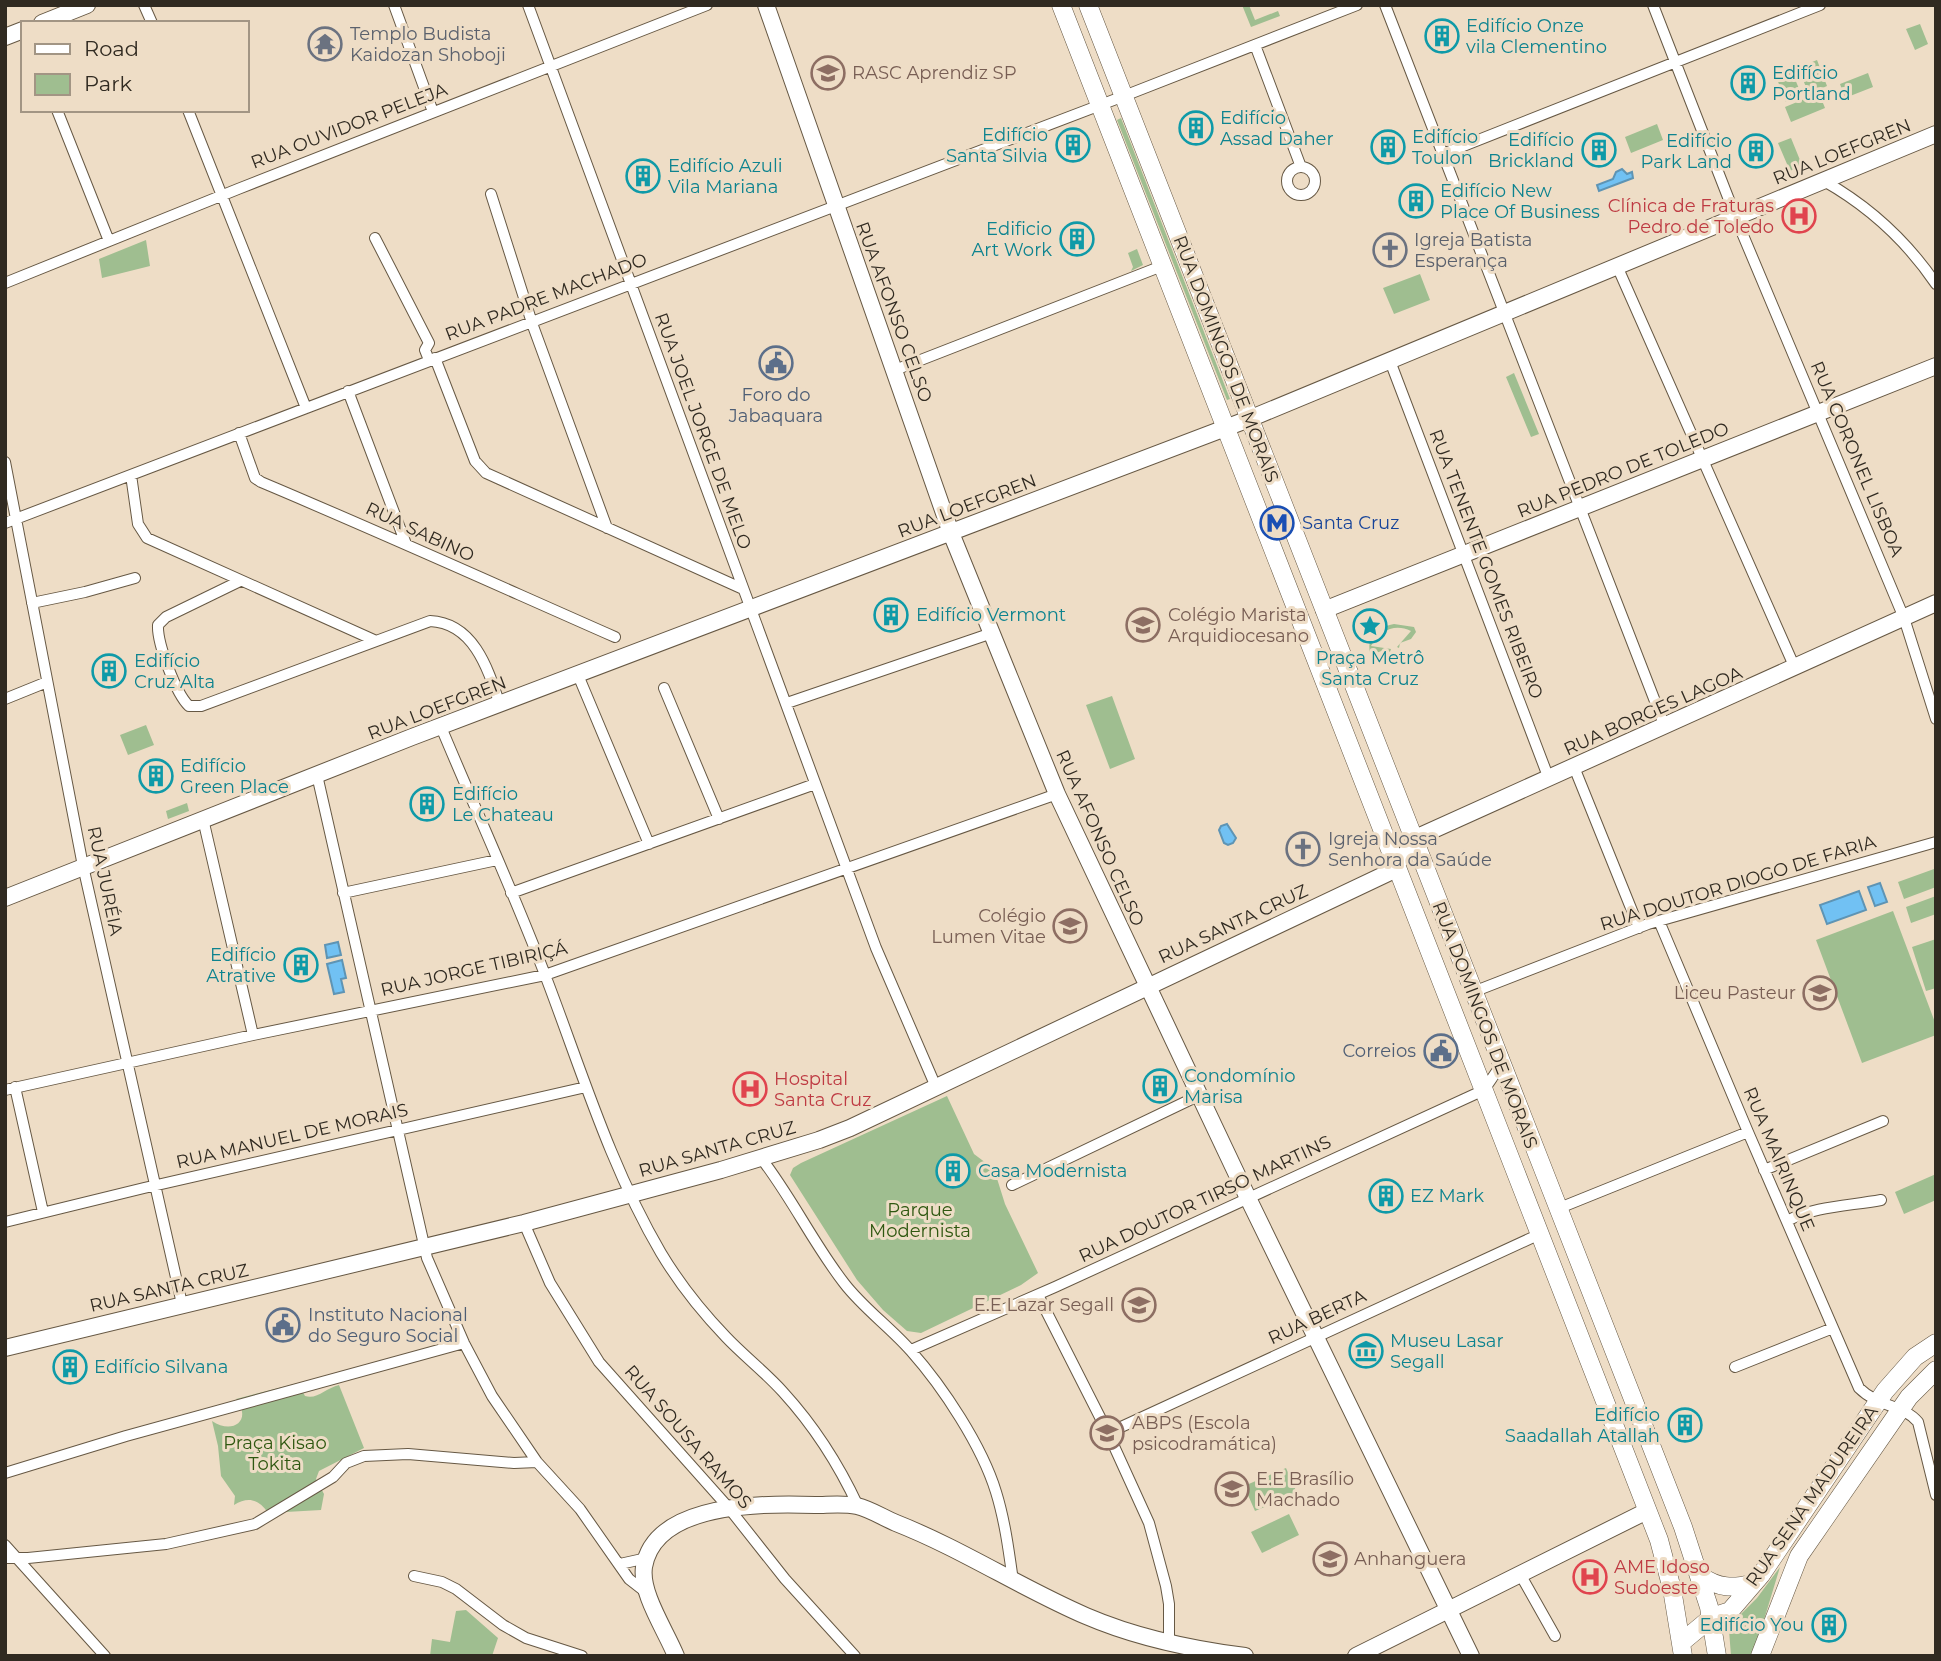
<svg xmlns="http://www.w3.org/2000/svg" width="1941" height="1661" viewBox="0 0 1941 1661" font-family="Montserrat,sans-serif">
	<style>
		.green { fill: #9fbe90 }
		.water { fill: #71c1f3; stroke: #5e94b4; stroke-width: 2 }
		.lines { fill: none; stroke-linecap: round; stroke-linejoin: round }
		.street-casing { stroke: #665844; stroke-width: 12 }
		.secondary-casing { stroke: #665844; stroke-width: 18 }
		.primary-casing { stroke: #665844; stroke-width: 19 }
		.street { stroke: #fff; stroke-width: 10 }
		.secondary { stroke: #fff; stroke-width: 16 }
		.primary { stroke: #fff; stroke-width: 18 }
		.labels { text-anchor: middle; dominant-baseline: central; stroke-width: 6; stroke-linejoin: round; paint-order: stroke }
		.culture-label { font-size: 18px; fill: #0d838f; stroke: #eeddc6; text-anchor: start }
		.worship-label { font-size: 18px; fill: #5b616d; stroke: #eeddc6; text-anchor: start }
		.education-label { font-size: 18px; fill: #785e54; stroke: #eeddc6; text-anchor: start }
		.street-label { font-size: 18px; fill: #302a21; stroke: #eeddc6 }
		.health-label { font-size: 18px; fill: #be3a42; stroke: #eeddc6; text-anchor: start }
		.service-label { font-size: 18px; fill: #4e5e75; stroke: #eeddc6 }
		.transit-label { font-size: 18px; fill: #164399; stroke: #eeddc6; text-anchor: start }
		.park-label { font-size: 18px; fill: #2f5811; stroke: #eeddc6 }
	</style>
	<rect width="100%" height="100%" fill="#eeddc6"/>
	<path class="green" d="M 1242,5 L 1249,5 L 1255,20 L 1278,11 L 1280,16 L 1251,27 Z
		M 1920,24 L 1928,44 L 1915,50 L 1906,29 Z
		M 1817,60 L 1827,86 L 1809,94 L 1798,68 Z
		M 1790,67 L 1802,96 L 1786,102 L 1775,74 Z
		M 1868,73 L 1873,87 L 1845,98 L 1840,84 Z
		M 1819,93 L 1825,108 L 1791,122 L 1785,107 Z
		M 1121,118 L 1230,399 L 1227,400 L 1117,120 Z
		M 1657,124 L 1663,140 L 1631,153 L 1625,137 Z
		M 1791,138 L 1802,165 L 1790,171 L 1778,143 Z
		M 146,240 L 150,266 L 102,278 L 99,259 Z
		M 1137,249 L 1143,265 L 1131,271 L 1133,267 L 1128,253 Z
		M 1420,274 L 1430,300 L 1394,314 L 1383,288 Z
		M 1514,373 L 1539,434 L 1531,437 L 1506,377 Z
		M 1394,624 L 1414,627 L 1416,632 L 1411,639 L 1400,643 L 1399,648 L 1397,647 L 1411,631 C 1394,623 1380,631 1371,646 L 1391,649 L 1390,652 L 1386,649 L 1374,654 L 1370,652 C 1366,638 1381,626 1394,624 Z
		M 1112,696 L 1135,759 L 1110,769 L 1086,705 Z
		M 146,725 L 154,745 L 128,755 L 120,735 Z
		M 187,803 L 189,811 L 168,819 L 166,811 Z
		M 1934,869 L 1936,887 L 1904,899 L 1898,882 Z
		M 1936,896 L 1936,914 L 1911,923 L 1906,907 Z
		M 1893,911 L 1936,1025 L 1936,1035 L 1862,1063 L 1816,940 Z
		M 1936,939 L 1936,988 L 1926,991 L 1912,947 Z
		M 947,1096 L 974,1154 L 994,1169 L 1005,1204 L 1038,1273 L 1021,1285 L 921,1333 L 907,1331 L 883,1310 L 857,1280 L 790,1175 L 793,1168 L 801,1163 Z
		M 1936,1174 L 1936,1200 L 1904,1214 L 1895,1192 Z
		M 298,1383 L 305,1396 C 317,1400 326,1388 339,1385 L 364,1448 L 319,1471 L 316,1479 L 324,1494 L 321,1510 L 268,1513 C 259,1499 248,1496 234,1505 L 235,1496 L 221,1476 L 218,1446 L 212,1421 C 232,1435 253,1421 236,1399 Z
		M 1286,1468 L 1297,1493 L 1255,1511 L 1244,1486 Z
		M 1289,1514 L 1299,1535 L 1262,1553 L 1251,1532 Z
		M 1780,1567 L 1753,1656 L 1731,1656 L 1729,1630 L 1733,1622 L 1757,1598 Z
		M 466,1610 L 498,1638 L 492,1656 L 430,1656 L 432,1639 L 450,1642 L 456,1611 Z"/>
	<path class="water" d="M 1622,169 L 1627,174 L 1632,172 L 1633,178 L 1599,191 L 1597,185 L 1613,179 L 1616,172 Z
		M 1227,824 L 1236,838 L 1233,843 L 1228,845 L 1224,843 L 1219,830 L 1221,826 Z
		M 1880,883 L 1887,902 L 1875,906 L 1868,887 Z
		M 1859,891 L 1866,910 L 1827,924 L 1820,905 Z
		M 338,942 L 341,955 L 327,958 L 325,945 Z
		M 342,960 L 346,978 L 341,979 L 344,992 L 334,994 L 327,964 Z"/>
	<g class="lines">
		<defs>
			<path id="street" d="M 144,5 L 152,23
				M 394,5 L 433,112
				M 528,5 L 876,948 L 936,1087
				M 1385,5 L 1665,727
				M 1653,5 L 1740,228 L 1904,618 L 1936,719
				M 1255,45 L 1301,167
				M 57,110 L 109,241
				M 188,110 L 306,408
				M 1443,154 L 1820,5
				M1287 181a14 14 0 1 1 28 0a14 14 0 1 1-28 0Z
				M 1824,181 C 1870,207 1906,240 1936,284
				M 491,194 L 533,326 L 607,528
				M 375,238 L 429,343 L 425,350 L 429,360
				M 1617,266 L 1795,668
				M 5,283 L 238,189 L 707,5
				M 435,358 L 475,461 L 486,473 L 743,589
				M 1390,361 L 1549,779
				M 895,370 L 1162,266
				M 348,391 L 406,544
				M 239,433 L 255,478 L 261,482 C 380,532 497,585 615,637
				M 5,462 L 83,866 L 182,1304
				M 131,475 L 138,524 L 147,538 L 374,640
				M 5,523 L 1124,96 L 1357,5
				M 240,581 L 166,617 L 158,625 C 157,643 176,694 189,706 L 201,706 L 430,621 C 474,623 488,669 500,705
				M 32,603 L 85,592 L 135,578
				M 578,675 L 649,844
				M 664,688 L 719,819
				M 5,699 L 47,682
				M 787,703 L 992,633
				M 441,727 C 476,811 515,895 547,980 C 582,1072 611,1168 661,1253 C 679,1283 702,1312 726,1337 C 744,1356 765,1372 783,1392 C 815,1427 838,1463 858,1506
				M 1574,767 L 1639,928
				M 317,775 L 427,1258 L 464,1343 L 492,1396 L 537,1462 L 580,1509 L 629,1579 L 647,1593
				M 203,819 L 253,1035
				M 343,893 L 497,860
				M 511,893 L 815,784
				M 1659,921 L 1748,1132 L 1859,1388 C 1878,1407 1904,1405 1918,1422 L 1936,1495
				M 1473,992 L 1648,924 L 1936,842
				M 15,1087 L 43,1212
				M 5,1090 L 253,1035 L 545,975 L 1057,794
				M 761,1158 C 792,1198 813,1243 844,1283 C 863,1308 890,1327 911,1351 C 943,1387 982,1446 996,1492 C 1005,1521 1009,1552 1013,1581
				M 1764,1170 L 1883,1121
				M 1012,1185 L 1200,1095
				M 1557,1209 L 1748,1132
				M 1787,1221 C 1815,1206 1849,1206 1881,1200
				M 5,1222 L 144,1188 L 586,1087
				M 524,1223 L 550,1283 L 599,1362 L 728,1507 L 785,1579 L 855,1656
				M 1038,1295 L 1108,1433 L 1149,1523 L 1166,1586 L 1169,1604 L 1169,1644
				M 911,1350 L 1055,1287 L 1484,1090 L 1501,1065
				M 1735,1367 L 1833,1328
				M 1108,1433 L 1540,1234
				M 5,1473 L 126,1436 L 464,1343
				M 5,1545 L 105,1656
				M 5,1558 L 28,1558 L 166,1544 L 255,1524 L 333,1477 L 346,1463 L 364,1456 L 408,1454 L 514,1463 L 537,1462
				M 620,1564 L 647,1558
				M 1520,1574 L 1555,1636
				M 414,1576 L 442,1582 L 456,1589 L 503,1625 L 526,1638 L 582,1656"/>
			<path id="secondary" d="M 766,5 L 951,533 L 1057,794 L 1248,1198 L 1471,1656
				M 42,23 L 87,5
				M 5,37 L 23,30
				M 1324,610 L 1936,366
				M 5,898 L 412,737 L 1249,419 L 1936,134
				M 5,1348 L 524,1223 L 721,1170 L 819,1140 L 850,1128 L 1388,873 L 1422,835 L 1936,603
				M 676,1656 C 666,1631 640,1593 644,1567 C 655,1502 766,1503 815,1505 C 828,1505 844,1503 857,1506 C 870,1509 884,1518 896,1523 C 962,1549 1021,1588 1086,1616 C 1137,1638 1190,1649 1245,1656
				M 1356,1656 L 1647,1511"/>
			<path id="primary" d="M 1061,5 L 1659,1540 L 1672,1589 L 1683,1656
				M 1088,5 C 1286,513 1482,1021 1683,1527 L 1709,1607 L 1717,1656
				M 1701,1576 C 1718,1588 1733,1589 1753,1583
				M 1682,1642 L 1712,1617 L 1730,1611 L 1761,1575 L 1885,1391 L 1915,1357 L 1936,1343
				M 1760,1656 L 1799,1556 L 1909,1397 L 1936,1370"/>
		</defs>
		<use href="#street" class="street-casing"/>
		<use href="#secondary" class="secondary-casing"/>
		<use href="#primary" class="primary-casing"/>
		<use href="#street" class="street"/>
		<use href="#secondary" class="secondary"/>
		<use href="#primary" class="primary"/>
	</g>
	<defs>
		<symbol id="building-ring" viewBox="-11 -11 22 22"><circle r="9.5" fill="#eeddc6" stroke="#0f9aa8" stroke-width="1.5"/><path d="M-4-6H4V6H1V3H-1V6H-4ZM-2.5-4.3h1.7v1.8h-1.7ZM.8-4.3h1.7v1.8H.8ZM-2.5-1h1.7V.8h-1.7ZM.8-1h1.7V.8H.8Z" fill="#0f9aa8"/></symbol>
		<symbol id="temple-ring" viewBox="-11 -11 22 22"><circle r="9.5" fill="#eeddc6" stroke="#6b7280" stroke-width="1.5"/><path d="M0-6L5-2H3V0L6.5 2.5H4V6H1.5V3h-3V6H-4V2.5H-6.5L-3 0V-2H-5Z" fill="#6b7280"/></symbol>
		<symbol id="university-ring" viewBox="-11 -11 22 22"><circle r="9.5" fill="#eeddc6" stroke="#8d6e63" stroke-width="1.5"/><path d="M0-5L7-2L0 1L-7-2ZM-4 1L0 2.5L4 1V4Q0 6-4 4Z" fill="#8d6e63"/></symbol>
		<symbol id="hospital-ring" viewBox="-11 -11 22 22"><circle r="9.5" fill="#eeddc6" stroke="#e0444e" stroke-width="1.5"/><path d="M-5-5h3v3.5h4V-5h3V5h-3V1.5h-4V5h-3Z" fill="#e0444e"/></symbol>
		<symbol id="church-ring" viewBox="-11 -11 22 22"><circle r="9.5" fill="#eeddc6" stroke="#6b7280" stroke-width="1.5"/><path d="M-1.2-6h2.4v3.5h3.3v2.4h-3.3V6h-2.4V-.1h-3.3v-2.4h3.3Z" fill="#6b7280"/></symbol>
		<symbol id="civic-ring" viewBox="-11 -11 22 22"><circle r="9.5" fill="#eeddc6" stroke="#5c6f8a" stroke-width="1.5"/><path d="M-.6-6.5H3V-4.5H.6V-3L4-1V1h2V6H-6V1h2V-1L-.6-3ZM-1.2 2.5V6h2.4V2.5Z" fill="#5c6f8a"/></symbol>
		<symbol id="metro-ring" viewBox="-11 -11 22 22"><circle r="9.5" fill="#eeddc6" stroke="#1a4fb4" stroke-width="1.5"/><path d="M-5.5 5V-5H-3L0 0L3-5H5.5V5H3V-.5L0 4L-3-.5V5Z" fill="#1a4fb4"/></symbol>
		<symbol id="school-ring" viewBox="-11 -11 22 22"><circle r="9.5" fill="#eeddc6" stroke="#8d6e63" stroke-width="1.5"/><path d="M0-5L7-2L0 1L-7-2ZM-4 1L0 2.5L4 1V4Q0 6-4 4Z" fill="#8d6e63"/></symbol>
		<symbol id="sight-ring" viewBox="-11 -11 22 22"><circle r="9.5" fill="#eeddc6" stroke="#0f9aa8" stroke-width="1.5"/><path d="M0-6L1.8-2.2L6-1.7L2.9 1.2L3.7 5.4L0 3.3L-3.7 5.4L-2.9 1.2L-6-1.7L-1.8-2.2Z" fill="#0f9aa8"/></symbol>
		<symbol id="museum-ring" viewBox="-11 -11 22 22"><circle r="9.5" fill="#eeddc6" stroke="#0f9aa8" stroke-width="1.5"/><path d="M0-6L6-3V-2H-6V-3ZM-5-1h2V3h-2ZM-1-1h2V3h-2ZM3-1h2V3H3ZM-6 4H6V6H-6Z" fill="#0f9aa8"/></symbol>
	</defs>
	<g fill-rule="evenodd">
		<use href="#building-ring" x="1423" y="17" width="38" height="38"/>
		<use href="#temple-ring" x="306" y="25" width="38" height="38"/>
		<use href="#university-ring" x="809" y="54" width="38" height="38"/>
		<use href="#building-ring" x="1729" y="64" width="38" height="38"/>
		<use href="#building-ring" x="1177" y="109" width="38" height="38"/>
		<use href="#building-ring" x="1054" y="126" width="38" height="38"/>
		<use href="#building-ring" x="1369" y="128" width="38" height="38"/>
		<use href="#building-ring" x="1580" y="131" width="38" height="38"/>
		<use href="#building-ring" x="1737" y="132" width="38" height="38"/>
		<use href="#building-ring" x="624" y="157" width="38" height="38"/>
		<use href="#building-ring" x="1397" y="182" width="38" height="38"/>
		<use href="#hospital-ring" x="1780" y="197" width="38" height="38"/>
		<use href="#building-ring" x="1058" y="220" width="38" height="38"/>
		<use href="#church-ring" x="1371" y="231" width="38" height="38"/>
		<use href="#civic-ring" x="757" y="344" width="38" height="38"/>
		<use href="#metro-ring" x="1258" y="504" width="38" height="38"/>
		<use href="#building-ring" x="872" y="596" width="38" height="38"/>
		<use href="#school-ring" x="1124" y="606" width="38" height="38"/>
		<use href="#sight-ring" x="1351" y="607" width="38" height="38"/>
		<use href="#building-ring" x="90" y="652" width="38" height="38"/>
		<use href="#building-ring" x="137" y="757" width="38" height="38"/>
		<use href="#building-ring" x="408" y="785" width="38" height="38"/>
		<use href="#church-ring" x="1284" y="830" width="38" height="38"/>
		<use href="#school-ring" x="1051" y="907" width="38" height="38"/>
		<use href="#building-ring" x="282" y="946" width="38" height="38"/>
		<use href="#school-ring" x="1801" y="974" width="38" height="38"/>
		<use href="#civic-ring" x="1422" y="1032" width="38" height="38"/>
		<use href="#building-ring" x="1141" y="1067" width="38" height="38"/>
		<use href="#hospital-ring" x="731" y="1070" width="38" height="38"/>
		<use href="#building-ring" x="934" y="1152" width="38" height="38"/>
		<use href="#building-ring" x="1367" y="1177" width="38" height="38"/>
		<use href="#school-ring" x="1120" y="1286" width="38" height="38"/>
		<use href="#civic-ring" x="264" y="1306" width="38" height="38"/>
		<use href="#museum-ring" x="1347" y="1332" width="38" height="38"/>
		<use href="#building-ring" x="51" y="1348" width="38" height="38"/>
		<use href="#building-ring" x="1666" y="1406" width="38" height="38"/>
		<use href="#university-ring" x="1088" y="1414" width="38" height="38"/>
		<use href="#school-ring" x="1213" y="1470" width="38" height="38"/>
		<use href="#university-ring" x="1311" y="1540" width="38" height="38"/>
		<use href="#hospital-ring" x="1571" y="1558" width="38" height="38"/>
		<use href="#building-ring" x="1810" y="1606" width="38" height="38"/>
	</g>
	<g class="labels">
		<g class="culture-label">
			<text x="1466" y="26">Edifício Onze<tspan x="1466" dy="21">vila Clementino</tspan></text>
			<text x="1772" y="73">Edifício<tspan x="1772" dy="21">Portland</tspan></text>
			<text x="1220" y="118">Edifício<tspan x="1220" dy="21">Assad Daher</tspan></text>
			<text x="1048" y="135" text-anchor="end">Edifício<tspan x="1048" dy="21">Santa Silvia</tspan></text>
			<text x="1412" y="137">Edifício<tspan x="1412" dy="21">Toulon</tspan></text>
			<text x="1574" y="140" text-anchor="end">Edifício<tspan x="1574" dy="21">Brickland</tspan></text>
			<text x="1732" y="141" text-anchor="end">Edifício<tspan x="1732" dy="21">Park Land</tspan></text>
			<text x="668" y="166">Edifício Azuli<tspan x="668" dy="21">Vila Mariana</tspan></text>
			<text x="1440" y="191">Edifício New<tspan x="1440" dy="21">Place Of Business</tspan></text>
			<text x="1052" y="229" text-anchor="end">Edificio<tspan x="1052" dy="21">Art Work</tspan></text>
			<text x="916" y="615">Edifício Vermont</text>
			<text x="1370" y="658" text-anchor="middle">Praça Metrô<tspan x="1370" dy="21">Santa Cruz</tspan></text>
			<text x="134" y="661">Edifício<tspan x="134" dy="21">Cruz Alta</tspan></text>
			<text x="180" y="766">Edifício<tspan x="180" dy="21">Green Place</tspan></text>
			<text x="452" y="794">Edifício<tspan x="452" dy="21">Le Chateau</tspan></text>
			<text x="276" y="955" text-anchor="end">Edifício<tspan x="276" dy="21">Atrative</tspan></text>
			<text x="1184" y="1076">Condomínio<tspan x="1184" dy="21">Marisa</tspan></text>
			<text x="978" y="1171">Casa Modernista</text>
			<text x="1410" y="1196">EZ Mark</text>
			<text x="1390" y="1341">Museu Lasar<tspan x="1390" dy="21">Segall</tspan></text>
			<text x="94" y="1367">Edifício Silvana</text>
			<text x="1660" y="1415" text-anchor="end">Edifício<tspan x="1660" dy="21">Saadallah Atallah</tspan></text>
			<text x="1804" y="1625" text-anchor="end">Edifício You</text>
		</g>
		<g class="worship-label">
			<text x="350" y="34">Templo Budista<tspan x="350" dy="21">Kaidozan Shoboji</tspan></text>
			<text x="1414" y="240">Igreja Batista<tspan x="1414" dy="21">Esperança</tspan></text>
			<text x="1328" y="839">Igreja Nossa<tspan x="1328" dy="21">Senhora da Saúde</tspan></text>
		</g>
		<g class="education-label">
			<text x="852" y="73">RASC Aprendiz SP</text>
			<text x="1168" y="615">Colégio Marista<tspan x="1168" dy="21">Arquidiocesano</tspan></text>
			<text x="1046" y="916" text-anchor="end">Colégio<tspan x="1046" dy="21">Lumen Vitae</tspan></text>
			<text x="1796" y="993" text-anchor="end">Liceu Pasteur</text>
			<text x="1114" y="1305" text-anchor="end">E.E Lazar Segall</text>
			<text x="1132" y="1423">ABPS (Escola<tspan x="1132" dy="21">psicodramática)</tspan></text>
			<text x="1256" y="1479">E.E Brasílio<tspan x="1256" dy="21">Machado</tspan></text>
			<text x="1354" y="1559">Anhanguera</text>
		</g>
		<g class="street-label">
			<text transform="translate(349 126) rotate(-21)">RUA OUVIDOR PELEJA</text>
			<text transform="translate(1842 152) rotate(-22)">RUA LOEFGREN</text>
			<text transform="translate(546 297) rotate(-21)">RUA PADRE MACHADO</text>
			<text transform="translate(894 312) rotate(70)">RUA AFONSO CELSO</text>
			<text transform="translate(1226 359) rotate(69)">RUA DOMINGOS DE MORAIS</text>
			<text transform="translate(703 431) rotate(70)">RUA JOEL JORGE DE MELO</text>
			<text transform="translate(1857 459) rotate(67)">RUA CORONEL LISBOA</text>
			<text transform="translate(1623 470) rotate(-22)">RUA PEDRO DE TOLEDO</text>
			<text transform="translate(967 506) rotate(-21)">RUA LOEFGREN</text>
			<text transform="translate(420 532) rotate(25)">RUA SABINO</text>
			<text transform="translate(1486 564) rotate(69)">RUA TENENTE GOMES RIBEIRO</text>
			<text transform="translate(437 708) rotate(-21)">RUA LOEFGREN</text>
			<text transform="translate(1653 711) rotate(-24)">RUA BORGES LAGOA</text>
			<text transform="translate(1100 838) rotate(66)">RUA AFONSO CELSO</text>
			<text transform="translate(105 881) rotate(78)">RUA JURÉIA</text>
			<text transform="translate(1738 883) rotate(-17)">RUA DOUTOR DIOGO DE FARIA</text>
			<text transform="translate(1233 924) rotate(-25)">RUA SANTA CRUZ</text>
			<text transform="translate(474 969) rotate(-13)">RUA JORGE TIBIRIÇÁ</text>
			<text transform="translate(1485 1025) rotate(69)">RUA DOMINGOS DE MORAIS</text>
			<text transform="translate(292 1136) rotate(-13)">RUA MANUEL DE MORAIS</text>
			<text transform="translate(717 1149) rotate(-16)">RUA SANTA CRUZ</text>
			<text transform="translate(1779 1159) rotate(67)">RUA MAIRINQUE</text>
			<text transform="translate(1205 1199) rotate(-25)">RUA DOUTOR TIRSO MARTINS</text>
			<text transform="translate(169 1288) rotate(-13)">RUA SANTA CRUZ</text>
			<text transform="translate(1317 1317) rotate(-25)">RUA BERTA</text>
			<text transform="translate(688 1437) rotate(49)">RUA SOUSA RAMOS</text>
			<text transform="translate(1812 1496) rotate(-55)">RUA SENA MADUREIRA</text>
		</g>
		<g class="health-label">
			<text x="1774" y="206" text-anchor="end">Clínica de Fraturas<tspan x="1774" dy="21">Pedro de Toledo</tspan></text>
			<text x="774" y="1079">Hospital<tspan x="774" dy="21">Santa Cruz</tspan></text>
			<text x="1614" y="1567">AME Idoso<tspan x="1614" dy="21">Sudoeste</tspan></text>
		</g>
		<g class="service-label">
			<text x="776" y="395">Foro do<tspan x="776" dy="21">Jabaquara</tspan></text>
			<text x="1416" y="1051" text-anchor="end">Correios</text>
			<text x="308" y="1315" text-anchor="start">Instituto Nacional<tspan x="308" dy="21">do Seguro Social</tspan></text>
		</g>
		<g class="transit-label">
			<text x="1302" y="523">Santa Cruz</text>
		</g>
		<g class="park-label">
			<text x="920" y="1210">Parque<tspan x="920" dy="21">Modernista</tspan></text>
			<text x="275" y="1443">Praça Kisao<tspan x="275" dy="21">Tokita</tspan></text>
		</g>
	</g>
	<rect width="1941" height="1661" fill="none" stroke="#302a21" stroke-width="14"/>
	<rect x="21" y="21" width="228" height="91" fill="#eeddc6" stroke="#a29584" stroke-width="2"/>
	<rect x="35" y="44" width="35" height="10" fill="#ffffff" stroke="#a29584" stroke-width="2"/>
	<text x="84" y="56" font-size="21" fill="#302a21">Road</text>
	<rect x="35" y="74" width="35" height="21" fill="#9fbe90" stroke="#a29584" stroke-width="2"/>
	<text x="84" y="91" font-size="21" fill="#302a21">Park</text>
</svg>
